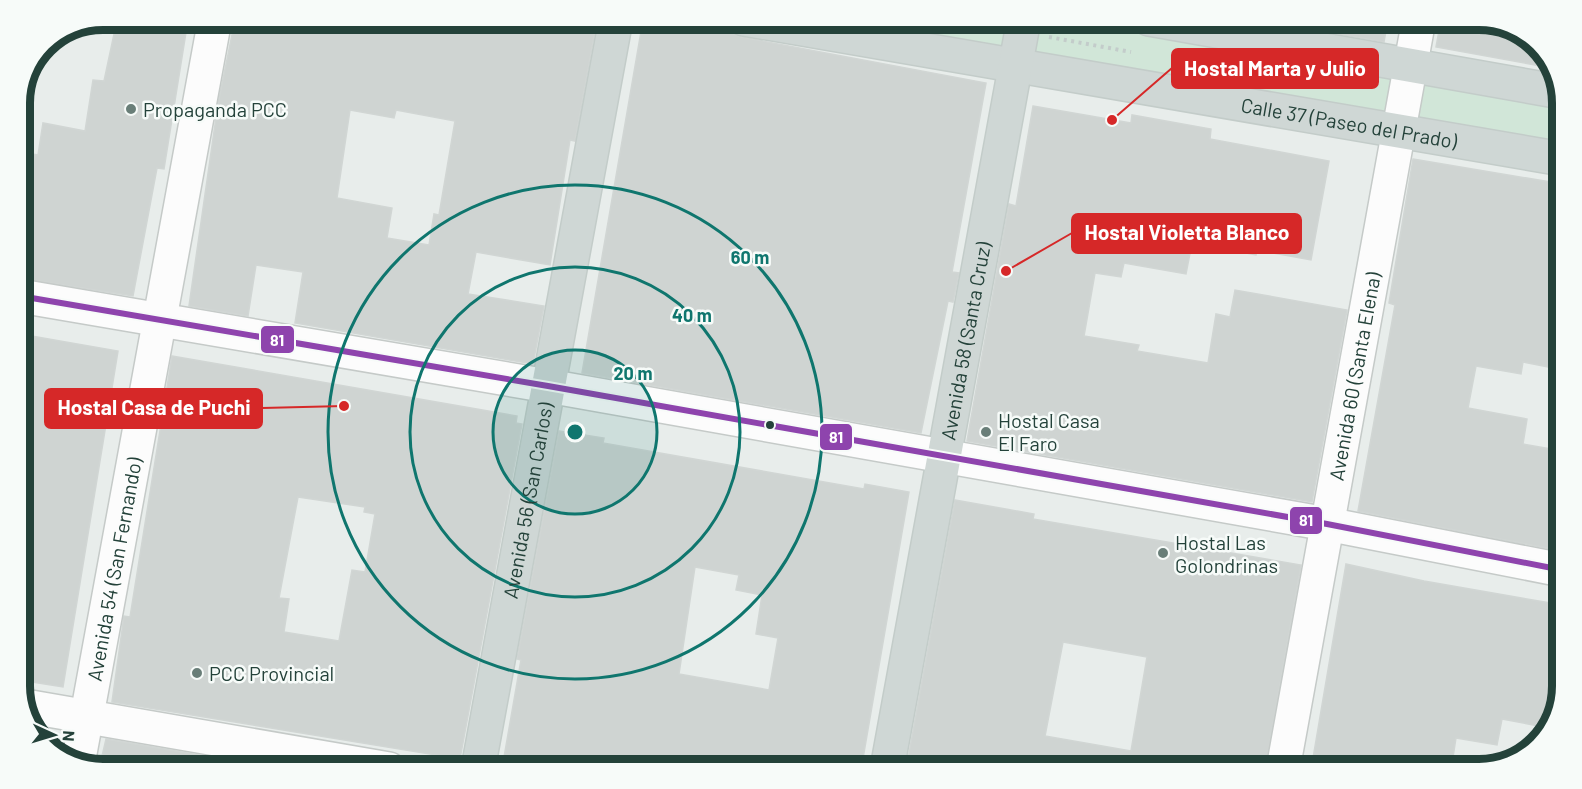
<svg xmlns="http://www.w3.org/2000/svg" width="1582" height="789" viewBox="0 0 1582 789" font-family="Barlow,sans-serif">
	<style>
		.green { fill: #d1e6d8 }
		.building { fill: #cfd4d2; stroke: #d1d6d4; stroke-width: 1.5; fill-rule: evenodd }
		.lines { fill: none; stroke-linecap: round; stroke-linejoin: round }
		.minor-casing { stroke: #c5cac8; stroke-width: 36 }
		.major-casing { stroke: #c3ccc9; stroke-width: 36 }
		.path { stroke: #c3ccca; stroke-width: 4; stroke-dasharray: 3 4.5; stroke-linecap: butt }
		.minor { stroke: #fcfcfc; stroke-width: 33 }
		.major { stroke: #cfd7d5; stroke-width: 33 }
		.bus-1-casing { stroke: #f7fbf9; stroke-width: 10 }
		.bus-1 { stroke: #8e44ad; stroke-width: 6 }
		.ring { fill: none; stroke: #0f766e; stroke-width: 3 }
		.poi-dot { fill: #697e78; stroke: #f7fbf9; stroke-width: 2 }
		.bus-dot { fill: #24423a; stroke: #f7fbf9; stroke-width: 2 }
		.labels { text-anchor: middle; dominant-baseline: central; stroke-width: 5; stroke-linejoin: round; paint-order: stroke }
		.poi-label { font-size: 20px; fill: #24423a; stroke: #f7fbf9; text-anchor: start }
		.street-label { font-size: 20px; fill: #24423a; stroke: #f7fbf9 }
		.rim { fill: none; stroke: #24423a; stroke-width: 8 }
		.centre { fill: #0f766e; stroke: #f7fbf9; stroke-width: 3 }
		.ring-label { font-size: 18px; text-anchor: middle; font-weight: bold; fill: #0f766e; stroke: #f7fbf9; stroke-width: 5; stroke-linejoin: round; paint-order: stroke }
		.leader { fill: none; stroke: #d62828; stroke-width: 2 }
		.callout-dot { fill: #d62828; stroke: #f7fbf9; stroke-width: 2 }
		.callout { fill: #d62828; stroke: #d62828; stroke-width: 2 }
		.callout-label { font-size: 21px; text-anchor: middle; font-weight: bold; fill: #fff }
		.line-badge { stroke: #f7fbf9; stroke-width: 2 }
		.badge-label { font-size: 16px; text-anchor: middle; font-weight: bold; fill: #fff }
	</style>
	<rect width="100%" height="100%" fill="#e8edeb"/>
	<path class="green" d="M 833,20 L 1069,20 L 1562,106 L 1562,148 Z"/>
	<path class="building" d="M 117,20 L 188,20 L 164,169 L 157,168 L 133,296 L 20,278 L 20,152 L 38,155 L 43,123 L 85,131 L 93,80 L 104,81 Z
		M 235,20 L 597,20 L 575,141 L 570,140 L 550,265 L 476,252 L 468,294 L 544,306 L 533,364 L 295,323 L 303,272 L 256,265 L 248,316 L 189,306 L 218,104 ZM 350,110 L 394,118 L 396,110 L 455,121 L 439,215 L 434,214 L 429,245 L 387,238 L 392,208 L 337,198 Z
		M 643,20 L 705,20 L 726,23 L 732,33 L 741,37 L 986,83 L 952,272 L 959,273 L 953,302 L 948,301 L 921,433 L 582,373 Z
		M 1317,20 L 1388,20 L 1384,42 L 1317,30 Z
		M 1441,20 L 1479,20 L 1516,28 L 1549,57 L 1552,68 L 1436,47 Z
		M 1033,106 L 1131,123 L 1132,115 L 1211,129 L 1210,139 L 1329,161 L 1311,260 L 1257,250 L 1256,255 L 1192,243 L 1186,274 L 1124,263 L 1121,277 L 1095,273 L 1084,336 L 1139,345 L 1137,351 L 1208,363 L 1216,314 L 1230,317 L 1235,290 L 1347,310 L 1312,502 L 967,441 L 1009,204 L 1016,206 Z
		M 1413,159 L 1562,184 L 1562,351 L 1559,369 L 1523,362 L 1521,374 L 1476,366 L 1468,408 L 1527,419 L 1523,444 L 1562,451 L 1562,551 L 1358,511 L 1395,305 L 1389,303 Z
		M 20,334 L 118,351 L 63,687 L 20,680 Z
		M 172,356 L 517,416 L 516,423 L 522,424 L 460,759 L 112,702 L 124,616 L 130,617 ZM 298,497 L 365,507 L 364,512 L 375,514 L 365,572 L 352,570 L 339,641 L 284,632 L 289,599 L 279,598 Z
		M 559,431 L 604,438 L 603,443 L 864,489 L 865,484 L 909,492 L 861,770 L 539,770 L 503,763 L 521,660 L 517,659 ZM 695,567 L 739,575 L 736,590 L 762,595 L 756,634 L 778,638 L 769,690 L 679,674 Z
		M 955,500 L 1034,514 L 1033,519 L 1301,565 L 1265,770 L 906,770 ZM 1063,642 L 1147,657 L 1131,751 L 1045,736 Z
		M 1346,564 L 1424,581 L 1562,605 L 1563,686 L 1553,724 L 1549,728 L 1502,719 L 1497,745 L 1456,738 L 1451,770 L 1311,770 Z
		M 106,739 L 216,758 L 215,770 L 99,769 Z"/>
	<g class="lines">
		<defs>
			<g id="minor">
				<path d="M 20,296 L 548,386 L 1327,524 L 1562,570"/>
				<path d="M 25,706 L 389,769"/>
				<path id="s1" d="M 78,764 L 215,19"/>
				<path id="s2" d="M 1283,769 L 1419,19"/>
			</g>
			<g id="major">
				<path id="s3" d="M 744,19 L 1562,159"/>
				<path d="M 1149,19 L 1561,92"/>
				<path id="s4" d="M 478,769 L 616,19"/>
				<path id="s5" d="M 887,769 L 1024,19"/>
			</g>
		</defs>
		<use href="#minor" class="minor-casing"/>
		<use href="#major" class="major-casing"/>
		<path class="path" d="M 960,19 L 992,26
			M 1049,37 L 1131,52"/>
		<use href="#minor" class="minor"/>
		<use href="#major" class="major"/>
		<defs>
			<path id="bus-1" d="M 20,296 L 548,386 L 1327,524 L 1562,570"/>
		</defs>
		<use href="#bus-1" class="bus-1-casing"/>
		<use href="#bus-1" class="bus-1"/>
	</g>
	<circle cx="575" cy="432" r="82" fill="#0f766e" fill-opacity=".12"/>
	<g class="ring">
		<circle cx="575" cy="432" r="82"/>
		<circle cx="575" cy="432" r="165"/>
		<circle cx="575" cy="432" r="247"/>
	</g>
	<g class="poi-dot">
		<circle cx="131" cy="109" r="6"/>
		<circle cx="986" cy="432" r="6"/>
		<circle cx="1163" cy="553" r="6"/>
		<circle cx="197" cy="673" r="6"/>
	</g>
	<circle class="bus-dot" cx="770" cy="425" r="5"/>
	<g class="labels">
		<g class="poi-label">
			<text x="143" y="109">Propaganda PCC</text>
			<text x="998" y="420">Hostal Casa<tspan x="998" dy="23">El Faro</tspan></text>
			<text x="1175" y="542">Hostal Las<tspan x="1175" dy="23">Golondrinas</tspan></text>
			<text x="209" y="673">PCC Provincial</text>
		</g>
		<g class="street-label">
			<text stroke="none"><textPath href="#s3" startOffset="614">Calle 37 (Paseo del Prado)</textPath></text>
			<text stroke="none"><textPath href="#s5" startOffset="435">Avenida 58 (Santa Cruz)</textPath></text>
			<text stroke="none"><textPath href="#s2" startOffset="399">Avenida 60 (Santa Elena)</textPath></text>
			<text stroke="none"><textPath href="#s4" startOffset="273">Avenida 56 (San Carlos)</textPath></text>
			<text stroke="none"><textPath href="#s1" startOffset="198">Avenida 54 (San Fernando)</textPath></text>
		</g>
	</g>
	<path d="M0 0H1582V789H0ZM103 30H1479A73 73 0 0 1 1552 103V686A73 73 0 0 1 1479 759H103A73 73 0 0 1 30 686V103A73 73 0 0 1 103 30Z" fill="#f7fbf9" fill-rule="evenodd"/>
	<path class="rim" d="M103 30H1479A73 73 0 0 1 1552 103V686A73 73 0 0 1 1479 759H103A73 73 0 0 1 30 686V103A73 73 0 0 1 103 30Z"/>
	<circle cx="575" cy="432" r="9" class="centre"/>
	<g class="ring-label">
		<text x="750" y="264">60 m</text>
		<text x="692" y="322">40 m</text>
		<text x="633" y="380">20 m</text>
	</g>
	<path class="leader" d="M1112 120L1172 68M1006 271L1072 233M344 406L262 408"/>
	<g class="callout-dot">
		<circle cx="1112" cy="120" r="6"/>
		<circle cx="1006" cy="271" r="6"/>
		<circle cx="344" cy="406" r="6"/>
	</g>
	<g class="callout">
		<rect x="1172" y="49" width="206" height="39" rx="6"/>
		<rect x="1072" y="214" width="229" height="39" rx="6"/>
		<rect x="45" y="389" width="217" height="39" rx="6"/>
	</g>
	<g class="callout-label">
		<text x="1275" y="76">Hostal Marta y Julio</text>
		<text x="1187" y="240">Hostal Violetta Blanco</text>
		<text x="154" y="415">Hostal Casa de Puchi</text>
	</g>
	<g class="line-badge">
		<rect x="260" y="325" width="35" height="29" rx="6" fill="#8e44ad"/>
		<rect x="819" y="423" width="34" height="28" rx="6" fill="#8e44ad"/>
		<rect x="1289" y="506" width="34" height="29" rx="6" fill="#8e44ad"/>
	</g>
	<g class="badge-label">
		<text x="277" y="346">81</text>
		<text x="836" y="443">81</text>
		<text x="1306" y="526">81</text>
	</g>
	<g transform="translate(54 735) rotate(94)" stroke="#f7fbf9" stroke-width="4.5" paint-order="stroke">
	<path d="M0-4.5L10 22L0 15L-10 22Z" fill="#24423a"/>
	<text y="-9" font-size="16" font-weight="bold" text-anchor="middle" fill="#24423a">N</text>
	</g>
</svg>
